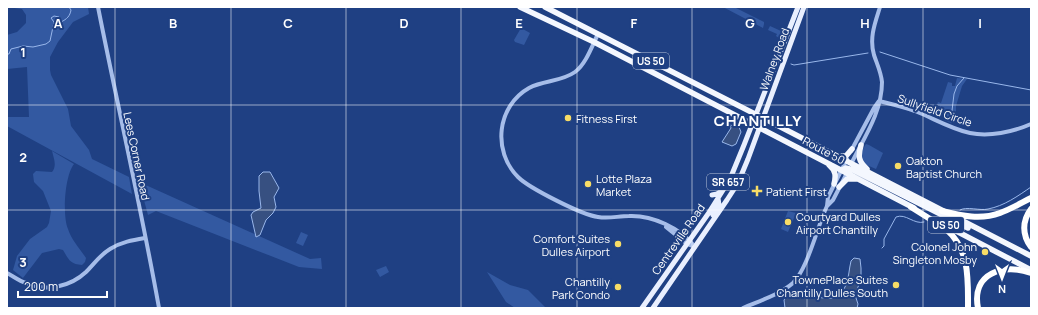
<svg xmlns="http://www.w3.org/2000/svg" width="1038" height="315" viewBox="0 0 1038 315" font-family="Manrope,sans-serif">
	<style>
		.green { fill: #3359a1 }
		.water { fill: #375081; stroke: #99b7eb }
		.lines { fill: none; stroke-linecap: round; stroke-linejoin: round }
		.stream { stroke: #99b7eb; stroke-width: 1 }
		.tertiary { stroke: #a6bde9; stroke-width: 4 }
		.primary { stroke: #e9effe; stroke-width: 5 }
		.trunk { stroke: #f4f7fe; stroke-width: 5.5 }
		.motorway { stroke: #fff; stroke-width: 6 }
		.grid { fill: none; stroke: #fff; stroke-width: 1; stroke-opacity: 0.55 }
		.poi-dot { fill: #f7dc66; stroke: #1f4083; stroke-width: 1.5 }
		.labels { text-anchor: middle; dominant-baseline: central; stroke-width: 4; stroke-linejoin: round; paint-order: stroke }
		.shield { fill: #1f4083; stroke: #bcc6da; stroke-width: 1 }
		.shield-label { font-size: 10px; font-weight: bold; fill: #fff }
		.street-label { font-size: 11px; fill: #fff; stroke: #1f4083 }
		.poi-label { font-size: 11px; fill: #fff; stroke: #1f4083; text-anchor: start }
		.district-label { font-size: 15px; font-weight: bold; letter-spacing: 1px; fill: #fff; stroke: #1f4083 }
		.grid-label { font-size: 13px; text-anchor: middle; font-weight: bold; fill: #fff; stroke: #1f4083; stroke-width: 4; stroke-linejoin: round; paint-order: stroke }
	</style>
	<rect width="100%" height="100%" fill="#1f4083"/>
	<path class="green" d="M 7,7 L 88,7 L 89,14 L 73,22 L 58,42 L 50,57 L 50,70 L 51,75 L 68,109 L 71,126 L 89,150 L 92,159 L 129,177 L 132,194 L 7,126 L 7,117 L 29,117 L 27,67 L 7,69 L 7,35 L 17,32 L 26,23 L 26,15 L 22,9 Z
		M 723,7 L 734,7 L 764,22 L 764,24 L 763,28 Z
		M 770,26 L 781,31 L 779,38 L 776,36 L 777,34 L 768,30 Z
		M 521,28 L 530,33 L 524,45 L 515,42 L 514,40 Z
		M 957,78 L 967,79 L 962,86 L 956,106 L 956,120 L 951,123 L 944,120 L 943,117 L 946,112 L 939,109 L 940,106 L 937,105 L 938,102 L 941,103 L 948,82 L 952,83 L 952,86 L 955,86 Z
		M 866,144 L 869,145 L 883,153 L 876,169 L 862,163 L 861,152 Z
		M 52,151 L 74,164 C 65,175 62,215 68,229 C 71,239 80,249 86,258 L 85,262 L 82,265 C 70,264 69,260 63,250 L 59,249 L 42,253 L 23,278 L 13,270 L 17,256 L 30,239 L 47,227 L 49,223 L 51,211 L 43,191 L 34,182 L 33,174 L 36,171 L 52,172 C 57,166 54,159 52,151 Z
		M 139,182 L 310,259 L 321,258 L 322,269 L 299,267 L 156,211 L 148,215 Z
		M 788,211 L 796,213 L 788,232 L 781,229 Z
		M 301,232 L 308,235 L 303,246 L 296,243 Z
		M 386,266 L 389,272 L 380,277 L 376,270 Z
		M 487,272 L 510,285 L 528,290 L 546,308 L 515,308 L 506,302 Z"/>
	<path class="water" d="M 730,125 L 739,127 L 741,132 L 736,144 L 732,146 L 722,142 L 731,128 Z
		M 263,172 L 270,172 L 279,188 L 274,197 L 276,207 L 273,213 L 266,220 L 260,235 L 256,237 L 251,215 L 253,212 L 261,208 L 259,191 L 259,176 Z
		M 854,258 L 860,259 L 861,268 L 861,279 L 855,295 L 858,304 L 857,308 L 785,308 L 784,300 C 787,296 791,292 796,291 C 799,290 802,292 805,293 C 821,298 837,305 846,285 C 849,277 849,269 851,261 Z"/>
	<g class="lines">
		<path class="stream" d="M 880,52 L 950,75 L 1031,90
			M 7,54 L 9,54 L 11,49 L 23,46 L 33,47 L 46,44 L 50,41 L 54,22 L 51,18 L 54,16 L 59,17 L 61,22 C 67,19 70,16 71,10 L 69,7
			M 791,64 L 794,65 L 868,53
			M 951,119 L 954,94 L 957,86 L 964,78
			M 960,210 C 966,206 980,211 988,209 C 1004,206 1018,196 1031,187
			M 882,248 L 884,246 L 884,239 L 896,217 C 906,213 914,225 924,222"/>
		<path class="tertiary" d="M 98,7 C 118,108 141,207 159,308
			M 598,34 C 592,46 586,64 575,72 C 561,82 544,80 529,88 C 497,106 492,151 518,177 C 529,188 582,215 598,217 C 609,219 618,216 629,216 C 652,215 681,228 695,247
			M 879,101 C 891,104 904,107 915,111 C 933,118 951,129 970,133 C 989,137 1013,132 1031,124
			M 851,151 L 874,108 L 879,101
			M 851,164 C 864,138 882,112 882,82 C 881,72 877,64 874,55 C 869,38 875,23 880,7
			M 827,206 L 833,200 L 848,171
			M 666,227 L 687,244 L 695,247
			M 7,273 C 13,276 19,281 26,283 C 46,292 70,287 86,272 C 94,264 100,255 110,249 C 121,242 133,240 145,238
			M 743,308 C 759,301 779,295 793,283 C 808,268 817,227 827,206 L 828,197 L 847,159"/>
		<path class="primary" d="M 712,195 L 717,194 L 722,191
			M 713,215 L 719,205 L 718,198
			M 642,308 L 708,214 L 730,179 L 744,145 L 798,7
			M 653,308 L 727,200 L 738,183 L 748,159 L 804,7"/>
		<path class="trunk" d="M 520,7 L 594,42 L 914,208
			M 545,7 L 763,118 L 1031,256
			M 861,145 C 858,156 858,161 867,169
			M 838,156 L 846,156 L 852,149
			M 829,165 C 836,171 836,176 834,184
			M 842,170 L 846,168 L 853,170 L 968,228
			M 839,187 L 847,179 L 856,179
			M 937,221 L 1031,270"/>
		<path class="motorway" d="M 911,207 L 946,229 C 970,250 968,279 968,308
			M 1031,209 C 1022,221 1022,235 1031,247
			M 942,211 C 962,216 981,220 1000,213 C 1011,209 1021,203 1031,198
			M 978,308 C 971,273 1004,263 1031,273"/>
	</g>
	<path class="grid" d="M 115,7 L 115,308M 231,7 L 231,308M 346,7 L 346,308M 461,7 L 461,308M 577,7 L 577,308M 692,7 L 692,308M 807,7 L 807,308M 923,7 L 923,308M 7,105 L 1031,105M 7,210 L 1031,210"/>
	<g class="poi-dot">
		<circle cx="568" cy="118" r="4"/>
		<circle cx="898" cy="166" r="4"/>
		<circle cx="588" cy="184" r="4"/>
		<path d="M755 185h4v4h4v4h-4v4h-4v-4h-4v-4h4z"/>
		<circle cx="788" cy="222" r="4"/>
		<circle cx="618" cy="244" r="4"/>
		<circle cx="985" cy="252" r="4"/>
		<circle cx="896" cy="285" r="4"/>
		<circle cx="618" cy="287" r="4"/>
	</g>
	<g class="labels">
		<g class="shield">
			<rect x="633" y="53" width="36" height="16" rx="3"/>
			<rect x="707" y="174" width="42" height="16" rx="3"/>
			<rect x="928" y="217" width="36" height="16" rx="3"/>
		</g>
		<g class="shield-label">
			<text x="651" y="61">US 50</text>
			<text x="728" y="182">SR 657</text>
			<text x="946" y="225">US 50</text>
		</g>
		<g class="street-label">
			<text transform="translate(774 59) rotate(-70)">Walney Road</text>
			<text transform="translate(935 110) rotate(19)">Sullyfield Circle</text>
			<text transform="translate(824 150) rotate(28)">Route 50</text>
			<text transform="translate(137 156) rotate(78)">Lees Corner Road</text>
			<text transform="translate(678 239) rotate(-55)">Centreville Road</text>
		</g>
		<g class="poi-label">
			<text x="576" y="118">Fitness First</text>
			<text x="906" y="160">Oakton<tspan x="906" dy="13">Baptist Church</tspan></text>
			<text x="596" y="178">Lotte Plaza<tspan x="596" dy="13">Market</tspan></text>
			<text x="766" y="191">Patient First</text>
			<text x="796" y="216">Courtyard Dulles<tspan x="796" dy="13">Airport Chantilly</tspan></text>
			<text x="610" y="238" text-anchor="end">Comfort Suites<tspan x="610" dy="13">Dulles Airport</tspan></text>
			<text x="977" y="246" text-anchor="end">Colonel John<tspan x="977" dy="13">Singleton Mosby</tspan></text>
			<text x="888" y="279" text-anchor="end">TownePlace Suites<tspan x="888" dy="13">Chantilly Dulles South</tspan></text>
			<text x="610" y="281" text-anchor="end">Chantilly<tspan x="610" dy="13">Park Condo</tspan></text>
		</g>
		<g class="district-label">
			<text x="758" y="120">CHANTILLY</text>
		</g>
	</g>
	<g class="grid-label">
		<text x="58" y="28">A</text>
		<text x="173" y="28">B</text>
		<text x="288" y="28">C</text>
		<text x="404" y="28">D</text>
		<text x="519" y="28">E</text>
		<text x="634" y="28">F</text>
		<text x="750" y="28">G</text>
		<text x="865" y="28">H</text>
		<text x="980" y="28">I</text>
		<text x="23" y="57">1</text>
		<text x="23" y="162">2</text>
		<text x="23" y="267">3</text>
	</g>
	<rect width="1038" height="315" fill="none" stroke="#ffffff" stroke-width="16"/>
	<g transform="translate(1002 279) rotate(180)" stroke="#1f4083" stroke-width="3" paint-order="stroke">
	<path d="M0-3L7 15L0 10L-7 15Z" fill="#ffffff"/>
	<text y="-6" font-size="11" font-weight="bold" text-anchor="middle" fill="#ffffff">N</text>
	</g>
	<path d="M18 291v6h89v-6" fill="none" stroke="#ffffff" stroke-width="2"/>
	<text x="24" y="291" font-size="12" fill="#ffffff" stroke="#1f4083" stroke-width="3" paint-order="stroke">200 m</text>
</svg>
